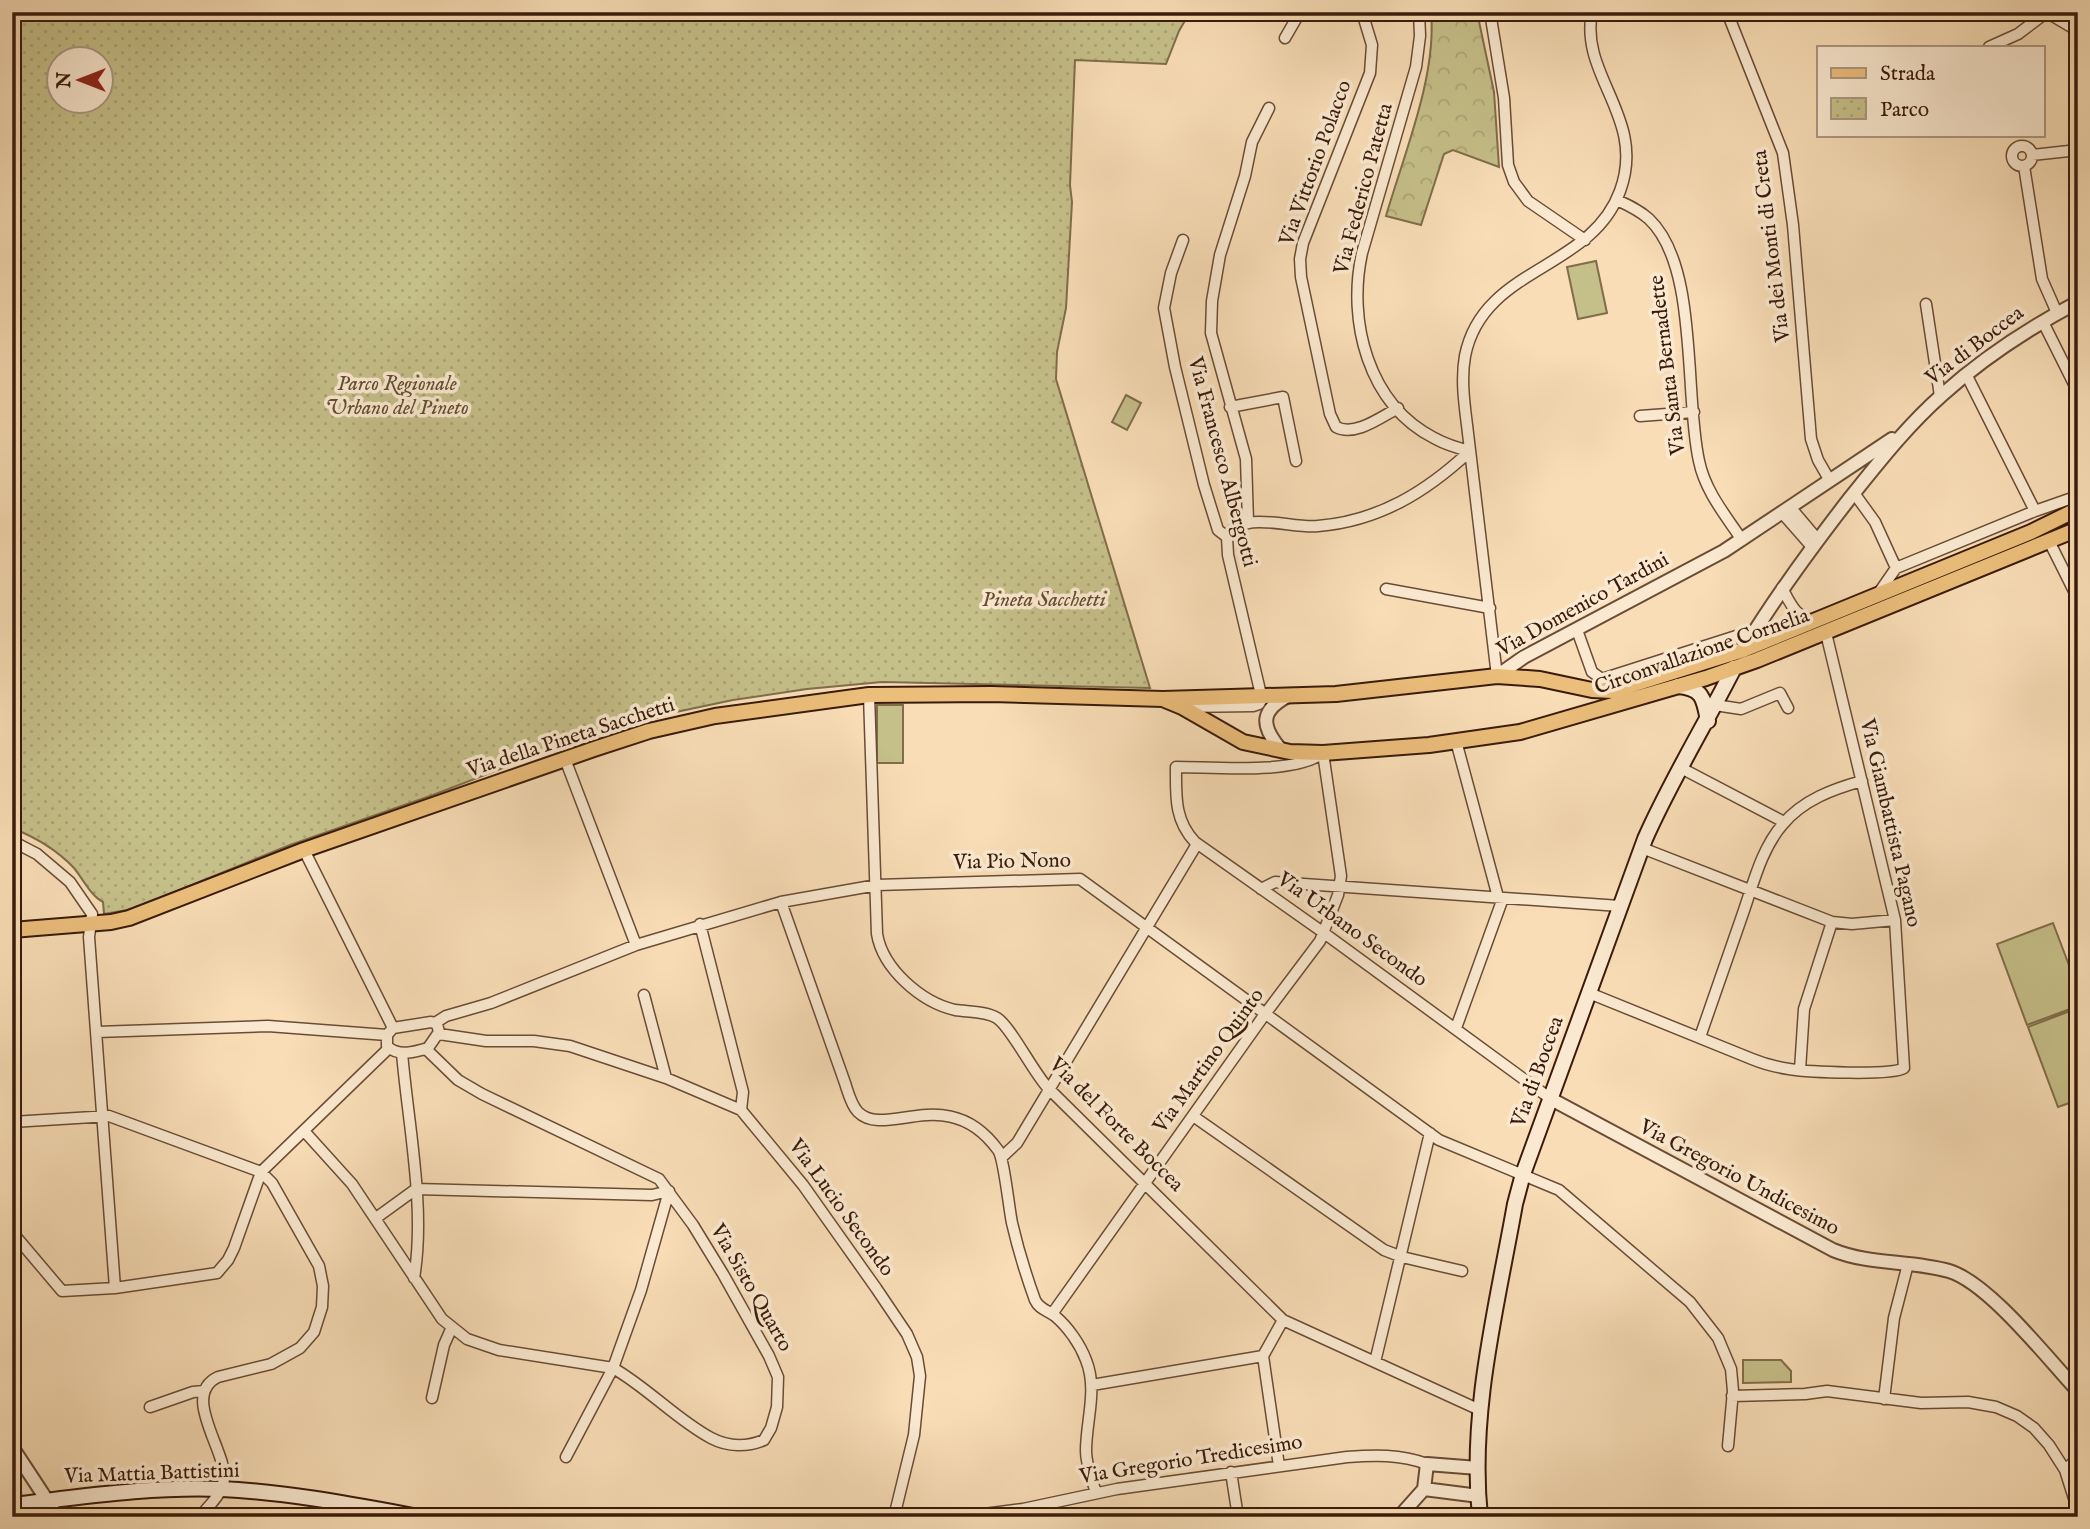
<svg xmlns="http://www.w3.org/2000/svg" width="2090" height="1529" viewBox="0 0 2090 1529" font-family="'IM FELL English',serif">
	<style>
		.green { fill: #c5bf89; stroke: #806d4a; stroke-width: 2 }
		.forest { fill: url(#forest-crowns); stroke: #806d4a; stroke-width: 2 }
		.park { fill: url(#park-dots); stroke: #806d4a; stroke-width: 2; fill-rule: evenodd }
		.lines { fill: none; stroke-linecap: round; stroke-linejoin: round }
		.minor-casing { stroke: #6a4c36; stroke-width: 13 }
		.tertiary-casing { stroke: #6a4c36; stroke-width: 16 }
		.secondary-casing { stroke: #3a1b0b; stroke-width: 18 }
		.primary-casing { stroke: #3a1b0b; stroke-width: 18 }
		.minor { stroke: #fae9d0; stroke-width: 10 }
		.tertiary { stroke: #fae9d0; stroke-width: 12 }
		.secondary { stroke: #fae9d0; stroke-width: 14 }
		.primary { stroke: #ecbe7b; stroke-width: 14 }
		.labels { text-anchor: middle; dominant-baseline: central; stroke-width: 7; stroke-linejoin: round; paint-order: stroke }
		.street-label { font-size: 21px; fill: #3a1b0b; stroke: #fae9d0 }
		.park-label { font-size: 21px; font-style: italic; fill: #644c31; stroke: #fae9d0 }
	</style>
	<defs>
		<pattern id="forest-crowns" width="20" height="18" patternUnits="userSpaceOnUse" patternTransform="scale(1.75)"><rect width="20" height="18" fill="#c5bf89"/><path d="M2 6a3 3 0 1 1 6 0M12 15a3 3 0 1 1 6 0" fill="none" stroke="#aaa475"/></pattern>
		<pattern id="park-dots" width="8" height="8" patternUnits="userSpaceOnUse" patternTransform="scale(1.75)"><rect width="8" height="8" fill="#c5bf89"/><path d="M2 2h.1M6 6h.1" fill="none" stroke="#aaa475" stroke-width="1.8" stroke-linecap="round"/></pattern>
	</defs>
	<rect width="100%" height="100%" fill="#f8ddb6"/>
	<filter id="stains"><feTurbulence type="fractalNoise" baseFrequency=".00286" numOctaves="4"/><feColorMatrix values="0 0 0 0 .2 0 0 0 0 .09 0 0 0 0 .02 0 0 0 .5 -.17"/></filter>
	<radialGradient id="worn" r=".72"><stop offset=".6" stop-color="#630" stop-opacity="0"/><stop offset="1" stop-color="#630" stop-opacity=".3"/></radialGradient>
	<path class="green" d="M 1596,261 L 1607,313 L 1578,319 L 1567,267 Z
		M 1126,395 L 1141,403 L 1127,430 L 1112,422 Z
		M 877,705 L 903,705 L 903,763 L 877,763 Z
		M 2053,923 L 2078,989 L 2078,1006 L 2027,1025 L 1997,944 Z
		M 2078,1008 L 2078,1100 L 2058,1107 L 2028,1027 Z
		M 1743,1360 L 1781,1360 L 1791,1371 L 1791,1382 L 1743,1383 Z"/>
	<path class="forest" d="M 1431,12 L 1477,12 L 1494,92 L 1499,167 L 1453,150 L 1444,154 L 1421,225 L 1386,216 C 1404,154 1437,76 1431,12 Z"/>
	<path class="park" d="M 12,12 L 1190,12 L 1179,31 L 1166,64 L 1075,60 L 1070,185 L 1072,202 L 1066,308 L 1057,352 L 1056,379 L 1150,688 L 882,682 L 807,689 L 733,700 L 676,712 L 547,751 L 433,795 L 290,845 L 133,909 L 104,914 L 103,902 C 91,896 83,879 74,868 C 57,850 35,837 12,828 ZM 60,60 L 102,60 L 102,102 L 60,102 Z"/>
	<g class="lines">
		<defs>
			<path id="minor" d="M 1362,12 L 1372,45 L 1370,73 L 1303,243 L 1300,259 L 1301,277 L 1330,414 L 1336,427 C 1355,437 1381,417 1398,408
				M 1419,12 L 1420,36 L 1416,67 L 1362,253 C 1347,321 1368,404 1434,438 C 1445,444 1457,448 1470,451
				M 1490,12 L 1504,98 L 1508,165 L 1514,182 L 1528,201 L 1585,240
				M 1727,12 L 1783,153 L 1793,225 L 1811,439 L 1818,460 L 1830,481
				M 2046,12 L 2078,31
				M 1285,38 L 1300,12
				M 1989,47 L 2018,34 L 2047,12
				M2012 156a10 10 0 1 1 20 0a10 10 0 1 1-20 0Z
				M 2032,155 L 2078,150
				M 2024,166 L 2042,279 L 2057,313
				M 1617,200 C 1628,205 1639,210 1649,219 C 1699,266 1684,395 1699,461 C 1705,491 1726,516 1742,540
				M 1183,240 L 1171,273 L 1164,308 L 1175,367 L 1204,485 L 1218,530 L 1227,537
				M 1926,304 L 1940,396
				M 2043,322 L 2078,392
				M 1966,374 L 2035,511
				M 1230,407 L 1283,397 L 1296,461
				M 1640,416 L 1694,412
				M 1854,493 L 1875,522 L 1896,568
				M 1791,508 L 1818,540
				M 1783,514 L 1812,547
				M 1248,521 L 1246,459 L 1211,333 L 1212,301 L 1220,255 L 1245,176 L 1252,142 L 1269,108
				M 1227,537 C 1243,509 1291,529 1318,526 C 1379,521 1426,492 1470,451
				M 2049,541 L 2078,599
				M 1782,588 C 1791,605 1796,618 1816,621
				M 1386,589 L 1490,608
				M 1878,594 L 1896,568 L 2035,511 L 2078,496
				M 1577,630 L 1592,672 L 1602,679 L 1755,630
				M 1497,676 L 1467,425 C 1464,402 1461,378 1465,356 C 1483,266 1591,271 1620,191 C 1647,118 1579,76 1592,12
				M 869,695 L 877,934 C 883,969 921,1002 955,1010 C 968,1012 986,1011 997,1018 C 1011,1027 1033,1072 1048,1088 L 1283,1320 L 1482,1411
				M 1715,705 L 1741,709 L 1780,693 L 1788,708
				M 1184,707 L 1253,706 L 1259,704 L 1262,699 L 1228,555 L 1227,537
				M 1456,741 L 1498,897
				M 565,759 L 636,945
				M 1681,768 L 1784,822
				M 12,841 L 37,854 L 70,882 L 92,914 L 89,937 L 115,1288
				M 1642,848 L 1832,922 L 1852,924 L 1895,920
				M 304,850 L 393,1028
				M 1261,889 L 1275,882 L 1620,906
				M 781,902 L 845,1083 C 848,1092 851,1105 858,1112 C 886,1140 948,1081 998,1150 C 1004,1158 1009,1209 1012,1223 C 1018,1249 1026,1275 1035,1300 C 1039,1309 1047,1310 1055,1316 C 1068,1327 1080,1344 1086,1360 C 1098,1390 1086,1420 1086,1451 C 1086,1465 1092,1479 1096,1493
				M 700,924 L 743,1092 L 741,1110 L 803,1185 L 876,1288 L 907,1334 L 917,1357 L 920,1376 L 914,1435 L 894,1517
				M 1589,993 L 1752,1059 C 1764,1064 1776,1067 1789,1069 C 1808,1072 1891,1076 1904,1068 L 1895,920 L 1826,633
				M 644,995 L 666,1078
				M 431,1022 L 437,1024 L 439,1032 L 428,1048 C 415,1052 398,1057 387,1046 L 387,1035 L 393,1028 Z
				M 435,1023 L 446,1016 L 491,1003 L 636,945 L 781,902 L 877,885 L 1080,879 L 1439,1140 L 1559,1190 L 1690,1302 L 1718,1338 L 1731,1369 L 1733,1391 L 1728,1446
				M 1456,1028 L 1503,898
				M 97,1032 L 268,1026 L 387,1035
				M 439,1034 L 486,1041 L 534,1041 L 570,1046 L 666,1078 L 741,1110
				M 1700,1037 C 1714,997 1728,956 1742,916 C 1753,885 1761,849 1783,824 C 1803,800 1833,789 1862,781
				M 402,1053 C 408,1124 426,1208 414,1278
				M 1800,1070 L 1804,1009 L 1832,922
				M 1193,1116 L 1384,1250 L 1402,1257 L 1462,1271
				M 12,1122 L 109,1116 L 261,1172 L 272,1183 L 319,1266 L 323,1286 L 322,1307 L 314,1332 L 300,1348 L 271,1364 L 218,1377 C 180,1395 227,1451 224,1479 C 222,1495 209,1505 200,1517
				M 305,1132 L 352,1184 L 442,1319 L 467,1339 L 499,1350 L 613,1368 C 648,1388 677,1420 711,1438 C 728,1447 747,1447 764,1440 L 771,1428 L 777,1407 L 778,1377 L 769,1356 L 723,1274 L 693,1225 L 659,1179 L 482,1094 L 458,1080 L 426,1049
				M 1002,1157 L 1017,1143 L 1197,844
				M 416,1189 L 652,1195 L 669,1191
				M 376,1218 L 416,1189
				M 12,1232 L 62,1291 L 115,1288 L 217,1273 L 228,1260 L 234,1248 L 261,1172 L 389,1048
				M 1052,1314 L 1265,1014 L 1320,941 L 1338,895 L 1341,876 L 1323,753 C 1293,775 1214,767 1176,767 C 1176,795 1174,820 1195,842 L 1324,933 L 1551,1099
				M 1375,1362 L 1430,1133
				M 1092,1385 L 1263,1356
				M 1732,1396 L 1805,1394 L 1827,1391 L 1921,1403 L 1968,1402 L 1996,1407 L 2017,1416 L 2034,1428 L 2049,1445 L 2065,1470
				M 432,1398 L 444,1345 L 452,1327
				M 1884,1399 L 1894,1318 L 1908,1264
				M 150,1407 L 193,1392 L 204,1391
				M 566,1457 L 613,1368 L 641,1290 L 669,1191
				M 2078,1458 L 2065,1470 L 2078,1511
				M 1279,1466 L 1263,1356 L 1283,1320
				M 1231,1472 L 1238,1517
				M 961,1517 L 1023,1509 L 1117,1489 L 1347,1457 C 1374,1455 1400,1454 1427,1464"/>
			<path id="tertiary" d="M 1743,650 C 1775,597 1812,547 1850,498 C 1879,462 1907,426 1942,395 C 1983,358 2029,328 2078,302
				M 1497,676 L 1524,657 L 1724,551 L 1892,439
				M 1281,750 C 1260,725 1260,710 1290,695
				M 1551,1099 L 1833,1250 C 1869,1265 1911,1260 1949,1271 C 1989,1283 2048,1359 2078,1391
				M 12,1447 L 58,1517
				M 12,1465 L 15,1505
				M 1424,1489 L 1427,1464 L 1478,1468
				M 1424,1489 L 1479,1496
				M 1399,1517 L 1424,1489"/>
			<path id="secondary" d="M 1678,686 C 1703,688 1704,699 1708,721
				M 12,1505 C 81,1497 152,1486 222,1489 C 287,1492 354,1505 419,1517
				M 1480,1517 C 1469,1412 1497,1306 1515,1204 L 1523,1174 L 1645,839 C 1671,780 1705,725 1734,668"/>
			<path id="primary" d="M 1165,700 L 1182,707 L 1243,742 L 1290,752 L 1323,753 L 1429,745 L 1520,732 L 1706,678 L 1757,660 L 2078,529
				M 12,930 L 111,922 L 129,918 L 304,850 L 594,749 L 649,731 L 715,716 L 869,695 L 991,694 L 1163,699 L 1336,694 L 1497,676 L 1540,679 L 1592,690 L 1612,691 L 1743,650 L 2031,532 L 2078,509"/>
		</defs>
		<use href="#minor" class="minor-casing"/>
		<use href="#tertiary" class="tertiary-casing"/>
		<use href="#secondary" class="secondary-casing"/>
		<use href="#primary" class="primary-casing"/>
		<use href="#minor" class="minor"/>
		<use href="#tertiary" class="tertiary"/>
		<use href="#secondary" class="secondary"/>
		<use href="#primary" class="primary"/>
	</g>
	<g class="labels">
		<g class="street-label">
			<text transform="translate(1316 163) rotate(-70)">Via Vittorio Polacco</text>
			<text transform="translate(1364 189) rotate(-75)">Via Federico Patetta</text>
			<text transform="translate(1772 246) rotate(-97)">Via dei Monti di Creta</text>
			<text transform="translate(1975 346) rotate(-37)">Via di Boccea</text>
			<text transform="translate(1668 365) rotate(-97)">Via Santa Bernadette</text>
			<text transform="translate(1222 462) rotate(75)">Via Francesco Albergotti</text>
			<text transform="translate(1583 605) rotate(-29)">Via Domenico Tardini</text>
			<text transform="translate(1702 652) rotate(-19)">Circonvallazione Cornelia</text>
			<text transform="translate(571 738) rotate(-18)">Via della Pineta Sacchetti</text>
			<text transform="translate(1890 823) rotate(77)">Via Giambattista Pagano</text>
			<text transform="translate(1012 862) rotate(-1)">Via Pio Nono</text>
			<text transform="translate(1352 930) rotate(36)">Via Urbano Secondo</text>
			<text transform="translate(1209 1061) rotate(-54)">Via Martino Quinto</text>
			<text transform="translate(1538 1072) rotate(-70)">Via di Boccea</text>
			<text transform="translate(1116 1125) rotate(45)">Via del Forte Boccea</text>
			<text transform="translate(1739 1178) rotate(28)">Via Gregorio Undicesimo</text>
			<text transform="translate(841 1208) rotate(54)">Via Lucio Secondo</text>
			<text transform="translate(751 1288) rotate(60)">Via Sisto Quarto</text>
			<text transform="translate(1191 1460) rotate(-9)">Via Gregorio Tredicesimo</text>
			<text transform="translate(152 1474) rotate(-2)">Via Mattia Battistini</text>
		</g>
		<g class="park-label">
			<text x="397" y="384">Parco Regionale<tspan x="397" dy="24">Urbano del Pineto</tspan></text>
			<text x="1044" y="600">Pineta Sacchetti</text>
		</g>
	</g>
	<rect width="2090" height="1529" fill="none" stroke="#f8ddb6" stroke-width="42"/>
	<rect x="14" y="14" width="2062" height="1501" fill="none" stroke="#3a1b0b" stroke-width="3.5"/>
	<rect x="21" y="21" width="2048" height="1487" fill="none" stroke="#3a1b0b" stroke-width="2"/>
	<rect x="1817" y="46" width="228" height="91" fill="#fae9d0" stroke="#ad9781" stroke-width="2"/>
	<rect x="1831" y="68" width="35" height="10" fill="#ecbe7b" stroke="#ad9781" stroke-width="2"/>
	<text x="1880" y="80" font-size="21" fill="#3a1b0b">Strada</text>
	<rect x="1831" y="98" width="35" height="21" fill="url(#park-dots)" stroke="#ad9781" stroke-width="2"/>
	<text x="1880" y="116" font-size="21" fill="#3a1b0b">Parco</text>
	<g transform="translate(80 80) rotate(270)"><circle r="33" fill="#fae9d0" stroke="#ad9781" stroke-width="2"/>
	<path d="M0-5L12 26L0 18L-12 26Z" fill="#8f2418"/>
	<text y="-10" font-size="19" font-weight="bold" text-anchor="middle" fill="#3a1b0b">N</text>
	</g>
	<rect width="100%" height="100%" filter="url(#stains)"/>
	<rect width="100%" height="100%" fill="url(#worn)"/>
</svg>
